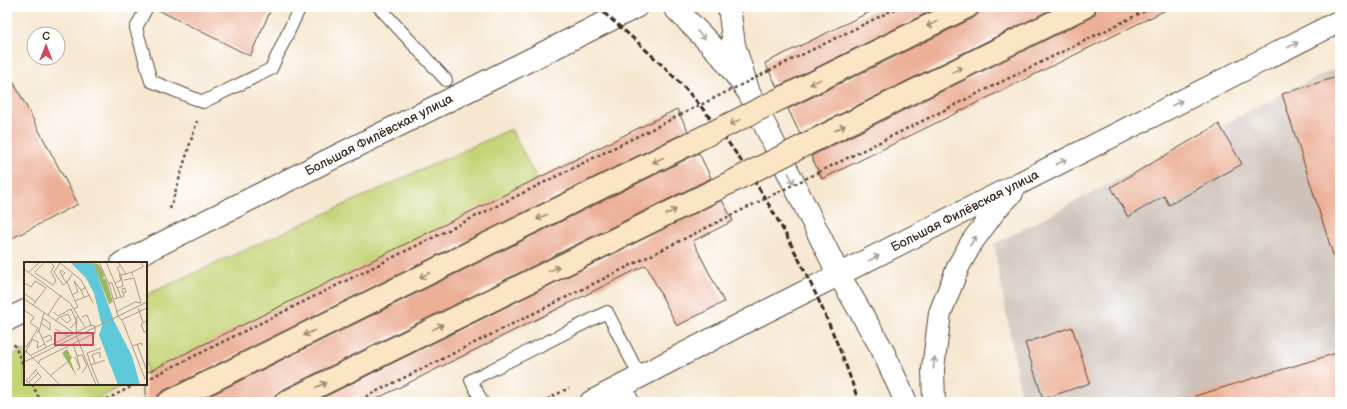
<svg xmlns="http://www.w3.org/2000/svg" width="1347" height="409" viewBox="0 0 1347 409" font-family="'Balsamiq Sans',sans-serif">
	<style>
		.industrial { fill: #cec2b9 }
		.green { fill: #c5d477; stroke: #807f4a }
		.building { fill: #ecb097 }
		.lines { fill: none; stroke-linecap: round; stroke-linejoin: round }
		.service-casing { stroke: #574639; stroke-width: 14 }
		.minor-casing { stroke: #574639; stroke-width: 24 }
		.tertiary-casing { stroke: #574639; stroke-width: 24 }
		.secondary-casing { stroke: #574639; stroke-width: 24 }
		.path { stroke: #574639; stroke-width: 2.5; stroke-dasharray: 3 3; stroke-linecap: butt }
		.service { stroke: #fff; stroke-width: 12 }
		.minor { stroke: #fff; stroke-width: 22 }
		.tertiary { stroke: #fff; stroke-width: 22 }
		.secondary { stroke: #fce5c4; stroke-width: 22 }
		.rail { stroke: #3b2a1e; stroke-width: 3; stroke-dasharray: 6 3; stroke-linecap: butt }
		.secondary-bridge-casing { stroke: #574639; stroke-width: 24; stroke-linecap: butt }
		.path-bridge { stroke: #574639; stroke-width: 2.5; stroke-dasharray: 3 3; stroke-linecap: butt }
		.secondary-bridge { stroke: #fce5c4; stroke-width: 22 }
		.oneway { stroke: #9c8871 }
		.oneway2 { stroke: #a79f9a }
		.labels { text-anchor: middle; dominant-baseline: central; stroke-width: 3.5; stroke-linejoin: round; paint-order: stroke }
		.street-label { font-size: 13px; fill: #3b2a1e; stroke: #fff }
		.inset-road { fill: none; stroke: #ab9b89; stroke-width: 1 }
		.view { fill: #d1495b; fill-opacity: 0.15; stroke: #d1495b; stroke-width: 2 }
		.inset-edge { fill: none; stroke: #3b2a1e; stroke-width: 2 }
	</style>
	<rect width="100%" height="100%" fill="#fff"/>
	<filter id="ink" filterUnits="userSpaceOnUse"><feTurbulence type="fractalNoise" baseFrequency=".025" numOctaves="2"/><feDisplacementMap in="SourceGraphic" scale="8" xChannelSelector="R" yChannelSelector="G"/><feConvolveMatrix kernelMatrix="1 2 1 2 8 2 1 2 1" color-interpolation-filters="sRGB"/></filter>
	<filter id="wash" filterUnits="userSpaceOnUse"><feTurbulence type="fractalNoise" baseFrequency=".012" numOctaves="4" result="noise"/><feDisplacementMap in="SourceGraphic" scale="16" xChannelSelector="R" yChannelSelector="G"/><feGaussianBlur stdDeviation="0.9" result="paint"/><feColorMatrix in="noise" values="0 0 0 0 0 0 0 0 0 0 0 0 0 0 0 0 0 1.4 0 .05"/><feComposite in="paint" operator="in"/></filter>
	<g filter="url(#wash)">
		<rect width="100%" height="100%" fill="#f6e7d0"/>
		<path class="industrial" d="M 1340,66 L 1340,402 L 1022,402 L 994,244 L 1282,94 Z"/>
		<path class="green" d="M 511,129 L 538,181 L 146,375 L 146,295 Z
			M 25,350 L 25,384 L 127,384 L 91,402 L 7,402 L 7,358 Z"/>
		<g id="blocks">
			<path class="building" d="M 154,7 L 272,7 L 250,56 L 154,8 Z
				M 880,7 L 939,7 L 777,87 L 765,63 Z
				M 979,7 L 1056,7 L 800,134 L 788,109 L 973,18 L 978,14 Z
				M 1096,7 L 1172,7 L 822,179 L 811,156 L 1090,18 L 1095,14 Z
				M 7,70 L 78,204 L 7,241 Z
				M 1340,76 L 1340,261 L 1335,261 L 1282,94 Z
				M 677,109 L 688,131 L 163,391 L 158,395 L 157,402 L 146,402 L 146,373 Z
				M 1219,124 L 1242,164 L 1169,205 L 1164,196 L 1128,217 L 1111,187 Z
				M 699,153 L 711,178 L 280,391 L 275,395 L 274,402 L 197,402 Z
				M 722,200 L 733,221 L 693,241 L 724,302 L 677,326 L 646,265 L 370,402 L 314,402 Z
				M 1072,327 L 1090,383 L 1043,399 L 1025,343 Z
				M 1340,352 L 1340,402 L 1196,402 L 1195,396 Z"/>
		</g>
	</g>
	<g filter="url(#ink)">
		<use href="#blocks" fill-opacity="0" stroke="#574639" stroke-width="1"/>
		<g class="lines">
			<defs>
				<path id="service" d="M 147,7 L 136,28 L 151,81 L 203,102 L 271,69 L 300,7
					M 379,7 L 446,80
					M 626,384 L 633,402
					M 482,402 L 471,380 L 607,312 L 640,377"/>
				<path id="minor" d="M 674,7 L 720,54 L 747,90"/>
				<path id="tertiary" d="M 729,7 L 734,45 L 749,93 L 839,275 L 882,349 L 906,402
					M 122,263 L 636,7
					M 7,320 L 25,311
					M 591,402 L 753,318 L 1340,21
					M 934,402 L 933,369 L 940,313 L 959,265 L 972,242 L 997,208 L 1012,193"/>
				<path id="secondary" d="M 782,98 L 967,7
					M 805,145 L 1084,7
					M 169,402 L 693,142
					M 286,402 L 717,189"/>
			</defs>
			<use href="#service" class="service-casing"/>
			<use href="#minor" class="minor-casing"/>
			<use href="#tertiary" class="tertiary-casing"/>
			<use href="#secondary" class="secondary-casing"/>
			<path class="path" d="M 769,71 L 899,7
				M 819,172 L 1153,7
				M 170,209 L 197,121
				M 14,344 L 25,369
				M 146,380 L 680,115
				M 32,384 L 41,402
				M 101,402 L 137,384
				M 355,402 L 730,216
				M 542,402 L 569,388"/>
			<use href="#service" class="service"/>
			<use href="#minor" class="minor"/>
			<use href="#tertiary" class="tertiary"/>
			<use href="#secondary" class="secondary"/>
			<path class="rail" d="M 597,7 C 632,37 668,68 698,103 C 758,176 804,261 839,348 C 847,366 852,384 859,402"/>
			<defs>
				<path id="secondary-bridge" d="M 693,142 L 782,98
					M 717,189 L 805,145"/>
			</defs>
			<use href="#secondary-bridge" class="secondary-bridge-casing"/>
			<path class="path-bridge" d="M 680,115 L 769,71
				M 730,216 L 819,172"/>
			<use href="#secondary-bridge" class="secondary-bridge"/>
		</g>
		<defs><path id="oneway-shaft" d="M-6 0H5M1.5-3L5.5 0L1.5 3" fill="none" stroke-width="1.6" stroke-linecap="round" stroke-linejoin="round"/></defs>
		<g class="oneway">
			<use href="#oneway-shaft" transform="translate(932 24) rotate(154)"/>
			<use href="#oneway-shaft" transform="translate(957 70) rotate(-26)"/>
			<use href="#oneway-shaft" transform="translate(815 82) rotate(154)"/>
			<use href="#oneway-shaft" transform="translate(735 122) rotate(154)"/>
			<use href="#oneway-shaft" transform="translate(840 128) rotate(-26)"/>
			<use href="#oneway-shaft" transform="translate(658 160) rotate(154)"/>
			<use href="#oneway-shaft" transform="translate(671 212) rotate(-26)"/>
			<use href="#oneway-shaft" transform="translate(542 217) rotate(154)"/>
			<use href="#oneway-shaft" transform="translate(554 269) rotate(-26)"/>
			<use href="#oneway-shaft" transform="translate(425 275) rotate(154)"/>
			<use href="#oneway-shaft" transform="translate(438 327) rotate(-26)"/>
			<use href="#oneway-shaft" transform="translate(309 333) rotate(154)"/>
			<use href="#oneway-shaft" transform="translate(321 385) rotate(-26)"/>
		</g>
		<g class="oneway2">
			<use href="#oneway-shaft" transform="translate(701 35) rotate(46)"/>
			<use href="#oneway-shaft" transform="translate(1293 45) rotate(-27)"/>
			<use href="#oneway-shaft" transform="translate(1177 103) rotate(-27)"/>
			<use href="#oneway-shaft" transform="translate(1061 162) rotate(-27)"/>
			<use href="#oneway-shaft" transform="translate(791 178) rotate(64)"/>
			<use href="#oneway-shaft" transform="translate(973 241) rotate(-57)"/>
			<use href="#oneway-shaft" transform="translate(874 258) rotate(-27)"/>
			<use href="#oneway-shaft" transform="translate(934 363) rotate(-84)"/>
		</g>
	</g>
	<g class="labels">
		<g class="street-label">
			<text transform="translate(379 135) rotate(-27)">Большая Филёвская улица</text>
			<text transform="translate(965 211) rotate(-27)">Большая Филёвская улица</text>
		</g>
	</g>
	<g transform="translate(24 262)">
		<rect width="123" height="123" fill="#f6e7d0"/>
		<path d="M 69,1 L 74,2 L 77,6 L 81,14 L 78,16 L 82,17 L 89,40 L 85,42 ZM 43,87 L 48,96 L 46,98 L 53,115 L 38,91 Z" fill="#9cb668"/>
		<path d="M 46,0 L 68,0 L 70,3 L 90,59 L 108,94 L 116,123 L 94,123 L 75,73 L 78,64 L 70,31 L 62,16 Z" fill="#5fc8da"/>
		<path class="inset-road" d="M 35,0 L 57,18 L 69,41M 75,0 L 85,22 L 94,54 L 99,60 L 121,117 L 123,116M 82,0 L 97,35 L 90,37M 94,0 L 102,12 L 108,10 L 109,14M 36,1 L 30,10 L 39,23 L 43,20 L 41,19 L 36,10 L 37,8 L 41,11 L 38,14M 96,4 L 93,6 L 97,13 L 102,12M 0,7 L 46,41 L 61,65M 5,10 L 16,0M 11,10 L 21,0M 108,10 L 119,5 L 117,0M 11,11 L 29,23 L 32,19 L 27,10 L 30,4 L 25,0M 49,11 L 43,20 L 51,39M 100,18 L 110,16 L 117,41M 0,21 L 7,25 L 11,19 L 22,26 L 9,43M 85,21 L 88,21 L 93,36M 91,21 L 97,18 L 95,12M 93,26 L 99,24 L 97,13M 1,32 L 12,40M 49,32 L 54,30 L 50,19 L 57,28M 60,35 L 57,28 L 62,25M 97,36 L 100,34 L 99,31 L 98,27 L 101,26 L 102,30 L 99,31M 0,37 L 50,71M 114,46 L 119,60M 50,47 L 54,45 L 51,39 L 66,33M 0,48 L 10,55 L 6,61 L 14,66 L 12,69 L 15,70M 29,50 L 34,54 L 47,47 L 52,58 L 51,62 L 46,66M 92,50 L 111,40 L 117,41M 20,51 L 15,69 L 22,85M 24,53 L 37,33M 53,54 L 52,73 L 72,123M 58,55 L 63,53 L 67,63M 97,58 L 123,46M 32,59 L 34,56 L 44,52 L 47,58 L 43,61 L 37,56M 123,59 L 117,62 L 120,70 L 123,69M 17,61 L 26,68 L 26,61 L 18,56M 31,67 L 44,74M 19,76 L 26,73 L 28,77 L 22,80M 8,77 L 14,80 L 13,86 L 21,82M 49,82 L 53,94 L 58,93 L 63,104 L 58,111M 113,82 L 123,109M 0,83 L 2,85 L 12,70M 108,84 L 118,81 L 118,84M 77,86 L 63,91 L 67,103 L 81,98M 0,87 L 36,123M 0,93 L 8,78M 7,93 L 67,63 L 71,64 L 71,71 L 16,98 L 15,101M 53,94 L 56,106M 51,95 L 56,106 L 53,108M 0,100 L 123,40M 71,101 L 68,93 L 76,90 L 76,96M 67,103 L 75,123M 27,113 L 46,98M 5,120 L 14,111 L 12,109M 8,123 L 2,119 L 13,107M 9,123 L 17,115 L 14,111"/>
		<path class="view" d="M 31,71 L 69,71 L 69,83 L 31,83 Z"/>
		<rect width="123" height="123" class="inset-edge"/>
	</g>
	<rect width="1347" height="409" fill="none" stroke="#fff" stroke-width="24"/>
	<g transform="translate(46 46)"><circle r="19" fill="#ffffff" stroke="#b1aaa5"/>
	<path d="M0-3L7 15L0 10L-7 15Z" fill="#d1495b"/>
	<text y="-6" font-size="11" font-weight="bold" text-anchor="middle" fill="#3b2a1e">С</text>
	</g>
</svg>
